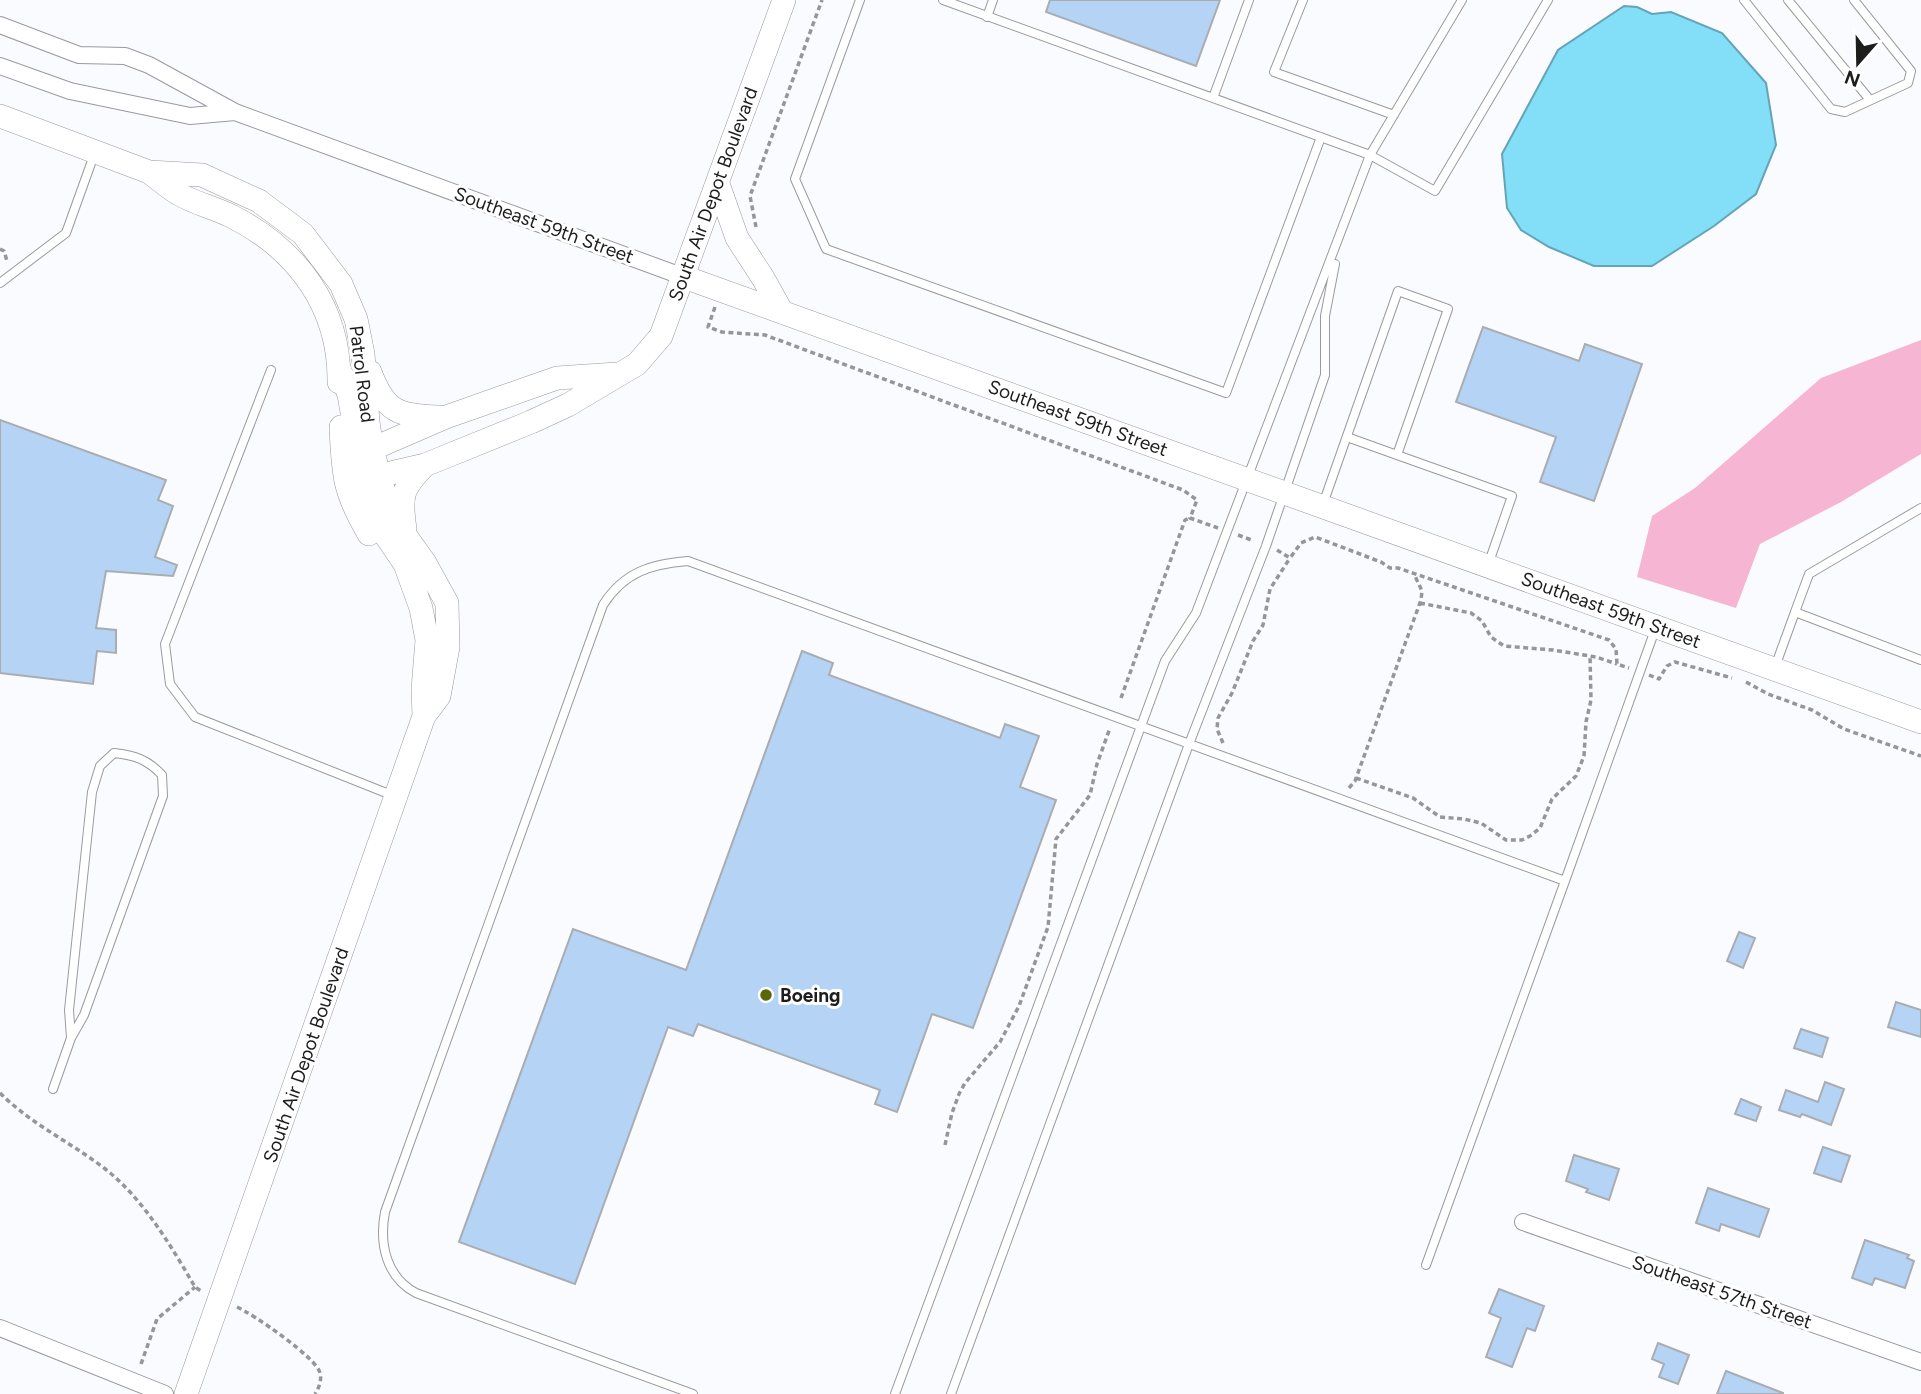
<svg xmlns="http://www.w3.org/2000/svg" width="1921" height="1394" viewBox="0 0 1921 1394" font-family="Figtree,sans-serif">
	<style>
		.green { fill: #f6b6d3 }
		.water { fill: #83def7; stroke: #64a4b6; stroke-width: 2 }
		.building { fill: #b5d3f4; stroke: #a9adb1; stroke-width: 2 }
		.lines { fill: none; stroke-linecap: round; stroke-linejoin: round }
		.lane-casing { stroke: #9a9a9f; stroke-width: 10 }
		.street-casing { stroke: #9a9a9f; stroke-width: 18 }
		.secondary-casing { stroke: #9a9a9f; stroke-width: 24 }
		.path { stroke: #959698; stroke-width: 3.5; stroke-dasharray: 5 3.5; stroke-linecap: butt }
		.lane { stroke: #fff; stroke-width: 8 }
		.street { stroke: #fff; stroke-width: 16 }
		.secondary { stroke: #fff; stroke-width: 23 }
		.poi-dot { fill: #59660a; stroke: #fff; stroke-width: 2.5 }
		.labels { text-anchor: middle; dominant-baseline: central; stroke-width: 6; stroke-linejoin: round; paint-order: stroke }
		.street-label { font-size: 19px; fill: #1d1d1e; stroke: #fff }
		.poi-label { font-size: 19px; font-weight: bold; fill: #1d1d1e; stroke: #fff; text-anchor: start }
	</style>
	<rect width="100%" height="100%" fill="#fafbff"/>
	<path class="green" d="M 1921,340 L 1921,454 L 1841,502 L 1760,544 L 1736,608 L 1637,577 L 1652,516 L 1695,488 L 1821,378 Z"/>
	<path class="water" d="M 1624,6 L 1637,7 L 1652,14 L 1671,12 L 1722,33 L 1766,83 L 1776,145 L 1756,194 L 1714,226 L 1652,266 L 1594,266 L 1549,247 L 1521,230 L 1507,208 L 1502,154 L 1558,50 Z"/>
	<path class="building" d="M 1050,0 L 1220,0 L 1196,66 L 1046,12 Z
		M 1483,327 L 1579,361 L 1585,344 L 1642,364 L 1594,501 L 1540,482 L 1556,437 L 1456,402 Z
		M 0,420 L 166,480 L 158,500 L 173,506 L 155,557 L 177,565 L 173,576 L 106,571 L 96,628 L 116,630 L 116,653 L 97,651 L 93,684 L 0,673 Z
		M 802,651 L 833,663 L 829,675 L 1000,738 L 1005,724 L 1039,736 L 1020,787 L 1056,800 L 973,1028 L 932,1014 L 897,1112 L 875,1104 L 880,1090 L 698,1024 L 693,1036 L 668,1027 L 575,1284 L 459,1242 L 573,929 L 686,970 Z
		M 1739,932 L 1755,938 L 1743,968 L 1727,961 Z
		M 1896,1002 L 1921,1010 L 1921,1037 L 1888,1027 Z
		M 1801,1029 L 1828,1038 L 1822,1057 L 1794,1048 Z
		M 1825,1082 L 1844,1089 L 1831,1125 L 1802,1114 L 1800,1117 L 1779,1110 L 1786,1090 L 1818,1102 Z
		M 1741,1099 L 1761,1107 L 1756,1121 L 1735,1114 Z
		M 1823,1147 L 1850,1156 L 1841,1182 L 1814,1173 Z
		M 1574,1155 L 1619,1169 L 1609,1200 L 1586,1192 L 1588,1189 L 1566,1181 Z
		M 1708,1188 L 1769,1209 L 1759,1237 L 1721,1224 L 1719,1231 L 1696,1223 Z
		M 1865,1240 L 1909,1255 L 1907,1258 L 1914,1261 L 1905,1288 L 1875,1278 L 1872,1285 L 1852,1278 Z
		M 1499,1289 L 1544,1306 L 1535,1331 L 1527,1328 L 1512,1367 L 1486,1357 L 1501,1318 L 1489,1313 Z
		M 1658,1343 L 1689,1355 L 1678,1384 L 1659,1377 L 1664,1364 L 1652,1359 Z
		M 1726,1371 L 1783,1393 L 1783,1394 L 1717,1394 Z"/>
	<g class="lines">
		<defs>
			<path id="lane" d="M 860,0 L 795,179 L 826,249 L 1226,393 L 1321,137
				M 943,0 L 1370,155 L 1435,191 L 1548,0
				M 1303,0 L 1274,72 L 1394,115
				M 1744,0 L 1831,109 L 1845,112 L 1908,83 L 1911,71 L 1854,0
				M 1788,0 L 1870,100
				M 987,17 L 993,0
				M 1213,98 L 1249,0
				M 0,283 L 66,233 L 94,155
				M 271,370 L 165,644 L 170,684 L 195,717 L 394,796
				M 1347,437 L 1397,455
				M 1323,504 L 1398,291 L 1448,309 L 1397,455 L 1512,496 L 1488,565
				M 1795,612 L 1809,574 L 1921,508
				M 1775,667 L 1795,612 L 1921,660
				M 53,1089 L 71,1038 L 84,1015 L 163,796 L 162,775 C 148,760 135,755 114,753 L 100,766 L 92,792 L 69,1010 L 71,1038
				M 1426,1265 L 1565,881
				M 693,1394 L 416,1293 C 386,1277 379,1244 385,1212 L 603,605 C 624,572 651,564 688,561 L 1565,881 L 1656,627
				M 895,1394 L 1165,661 L 1196,613 L 1370,155 L 1462,0
				M 951,1394 L 1189,744 L 1266,546 L 1325,375 L 1325,316 L 1335,264"/>
			<path id="street" d="M 0,25 L 79,55 L 125,56 L 149,65 L 235,112 L 684,277
				M 0,66 L 70,91 L 190,116 L 235,112
				M 1523,1222 L 1921,1362
				M 0,1328 L 165,1394"/>
			<path id="secondary" d="M 0,116 L 149,172 L 202,175 L 259,201 L 303,234 L 341,284 L 356,319 L 363,354 L 368,422 L 372,449 L 390,514 L 425,563 L 447,603 L 448,647 L 439,696 L 424,716
				M 149,172 C 159,179 168,188 179,194 C 196,204 216,208 233,217 C 298,250 340,308 339,382
				M 718,184 L 737,238 L 763,278 L 782,312
				M 684,277 L 1921,722
				M 370,372 C 385,412 398,416 439,417
				M 341,427 C 343,475 344,492 369,534
				M 364,462 L 372,449 L 446,417 L 557,378 L 617,374
				M 364,471 L 378,476 L 425,465 L 531,422 L 568,405 L 637,364 L 661,336 L 784,0
				M 405,529 C 400,495 402,488 425,465
				M 186,1394 L 424,716 L 423,689 L 427,640 L 421,608 L 405,564 L 384,533 L 367,498 L 349,395 L 339,368"/>
		</defs>
		<use href="#lane" class="lane-casing"/>
		<use href="#street" class="street-casing"/>
		<use href="#secondary" class="secondary-casing"/>
		<path class="path" d="M 756,227 L 750,196 L 822,0
			M 0,249 L 4,251 L 7,261
			M 715,307 L 708,327 L 722,332 L 765,335 L 1183,490 L 1197,500 L 1190,518 L 1218,528
			M 1238,535 L 1254,541
			M 1277,550 L 1290,558 L 1301,543 L 1315,537 L 1381,562 L 1390,568 L 1398,568 L 1609,640 L 1616,649 L 1617,664 L 1629,668
			M 1420,603 L 1471,613 L 1482,621 L 1491,637 L 1504,646 L 1553,650 L 1596,657 L 1617,664
			M 1649,675 L 1659,679 L 1667,666 L 1675,662 L 1732,678
			M 1746,682 L 1768,694 L 1812,710 L 1844,729 L 1921,756
			M 1121,698 L 1185,520 L 1190,518
			M 1223,743 L 1217,729 L 1218,718 L 1232,693 L 1253,641 L 1263,625 L 1270,589 L 1290,558
			M 1356,778 L 1413,798 L 1440,817 L 1464,819 L 1481,823 L 1506,840 L 1522,840 L 1530,836 L 1540,828 L 1552,799 L 1576,776 L 1584,756 L 1586,722 L 1591,700 L 1590,656
			M 1349,788 L 1355,781 L 1421,600 L 1422,591 L 1414,574
			M 0,1093 C 31,1124 70,1142 104,1168 C 143,1198 171,1246 195,1287 L 201,1291
			M 945,1145 L 952,1113 L 959,1094 L 965,1083 L 1000,1042 L 1019,1006 L 1048,927 L 1056,839 L 1090,795 L 1097,764 L 1110,728
			M 237,1307 C 253,1314 317,1358 320,1373 C 322,1380 319,1388 315,1394
			M 141,1364 L 157,1319 L 195,1287"/>
		<use href="#lane" class="lane"/>
		<use href="#street" class="street"/>
		<use href="#secondary" class="secondary"/>
	</g>
	<circle class="poi-dot" cx="766" cy="995" r="7"/>
	<g class="labels">
		<g class="street-label">
			<text transform="translate(713 194) rotate(-70)">South Air Depot Boulevard</text>
			<text transform="translate(544 225) rotate(20)">Southeast 59th Street</text>
			<text transform="translate(362 374) rotate(83)">Patrol Road</text>
			<text transform="translate(1078 418) rotate(20)">Southeast 59th Street</text>
			<text transform="translate(1611 610) rotate(20)">Southeast 59th Street</text>
			<text transform="translate(306 1055) rotate(-71)">South Air Depot Boulevard</text>
			<text transform="translate(1722 1292) rotate(19)">Southeast 57th Street</text>
		</g>
		<g class="poi-label">
			<text x="780" y="995">Boeing</text>
		</g>
	</g>
	<g transform="translate(1858 63) rotate(200)" stroke="#ffffff" stroke-width="5" paint-order="stroke">
	<path d="M0-5L12 26L0 18L-12 26Z" fill="#1d1d1e"/>
	<text y="-10" font-size="19" font-weight="bold" text-anchor="middle" fill="#1d1d1e">N</text>
	</g>
</svg>
